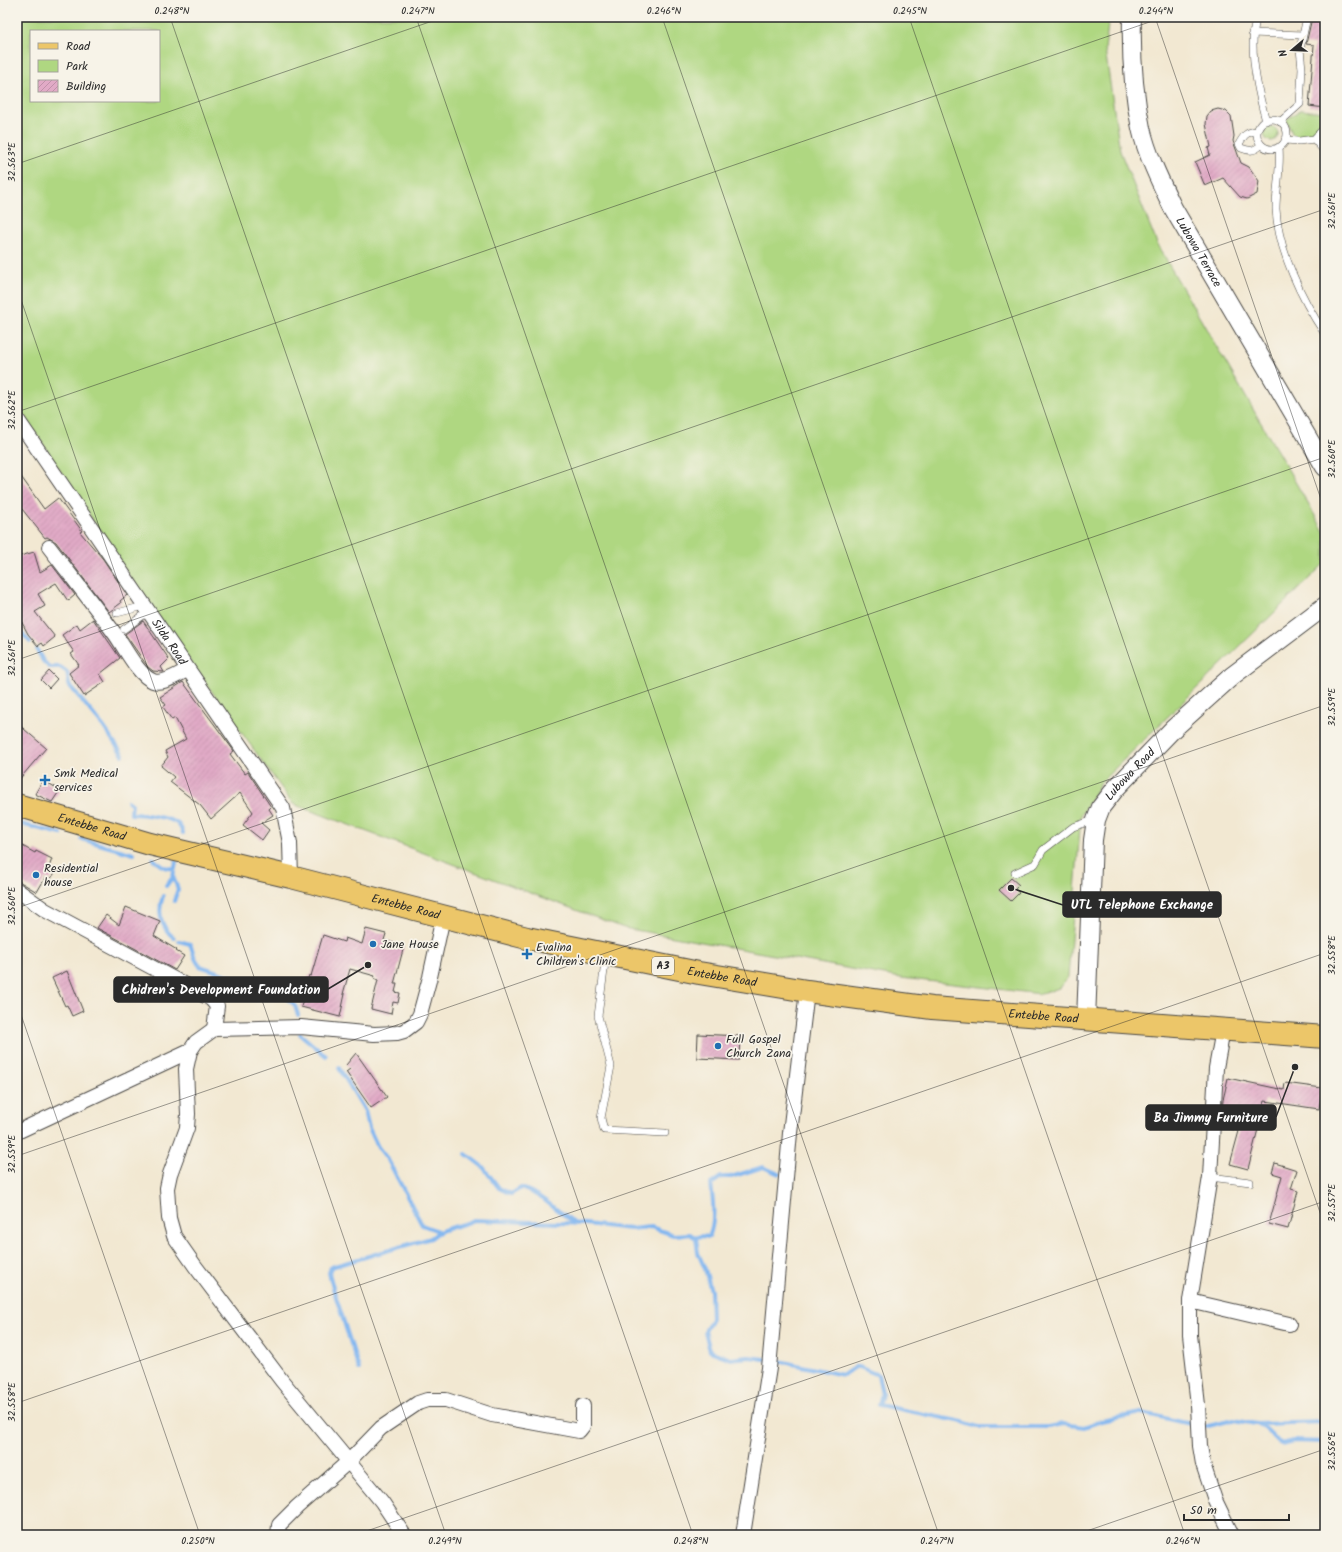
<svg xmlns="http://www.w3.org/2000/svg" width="1342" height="1552" viewBox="0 0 1342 1552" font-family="Kalam,sans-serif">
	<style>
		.green { fill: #afd781; stroke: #6d8156; fill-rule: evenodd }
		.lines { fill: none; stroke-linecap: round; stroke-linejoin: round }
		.stream { stroke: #83b7f0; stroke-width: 4 }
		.building { fill: url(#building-hatch) }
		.service-casing { stroke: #494744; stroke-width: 8 }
		.minor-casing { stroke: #494744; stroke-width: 16 }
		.tertiary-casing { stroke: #494744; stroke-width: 20 }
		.primary-casing { stroke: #494744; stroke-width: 24 }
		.service { stroke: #fff; stroke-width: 7 }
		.minor { stroke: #fff; stroke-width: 14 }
		.tertiary { stroke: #fff; stroke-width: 18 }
		.primary { stroke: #ecc669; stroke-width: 22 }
		.ticks { fill: none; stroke: #2b2b2b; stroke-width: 1; stroke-opacity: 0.45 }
		.poi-dot { fill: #1f6fb2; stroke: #f7f3e8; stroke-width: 1.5 }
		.labels { text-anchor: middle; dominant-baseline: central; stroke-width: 3.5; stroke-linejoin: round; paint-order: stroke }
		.shield { fill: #f7f3e8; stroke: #686764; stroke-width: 1 }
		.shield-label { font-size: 11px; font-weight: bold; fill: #2b2b2b }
		.street-label { font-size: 12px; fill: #2b2b2b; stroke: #f7f3e8 }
		.poi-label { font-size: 12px; fill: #2b2b2b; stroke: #f7f3e8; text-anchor: start }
		.leader { fill: none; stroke: #2b2b2b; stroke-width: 1.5 }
		.callout-dot { fill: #2b2b2b; stroke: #f7f3e8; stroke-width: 1.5 }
		.callout { fill: #2b2b2b; stroke: #2b2b2b; stroke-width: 1.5 }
		.callout-label { font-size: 13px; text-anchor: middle; font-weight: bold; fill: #fff }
		.neatline { fill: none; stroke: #2b2b2b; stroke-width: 1.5 }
		.ticks-label { font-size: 10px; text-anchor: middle; fill: #2b2b2b }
	</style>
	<defs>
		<pattern id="building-hatch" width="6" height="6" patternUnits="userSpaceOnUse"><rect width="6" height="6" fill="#e1aac6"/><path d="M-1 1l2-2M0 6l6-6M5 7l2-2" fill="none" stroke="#c192aa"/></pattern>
	</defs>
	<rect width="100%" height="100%" fill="#f7f3e8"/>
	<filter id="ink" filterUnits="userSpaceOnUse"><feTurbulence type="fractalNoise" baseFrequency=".025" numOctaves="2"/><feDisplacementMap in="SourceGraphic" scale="8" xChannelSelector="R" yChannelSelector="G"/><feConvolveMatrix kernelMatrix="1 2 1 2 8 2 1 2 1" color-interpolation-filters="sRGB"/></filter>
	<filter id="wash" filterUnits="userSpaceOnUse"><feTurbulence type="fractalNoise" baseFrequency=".012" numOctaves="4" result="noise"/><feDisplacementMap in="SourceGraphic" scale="16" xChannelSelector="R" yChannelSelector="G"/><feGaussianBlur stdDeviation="0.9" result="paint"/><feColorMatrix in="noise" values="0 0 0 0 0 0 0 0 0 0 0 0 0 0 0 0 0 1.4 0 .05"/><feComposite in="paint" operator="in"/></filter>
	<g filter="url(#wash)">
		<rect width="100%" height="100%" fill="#f2e8d2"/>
		<path class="green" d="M 17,17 L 1109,17 L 1105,49 L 1120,151 L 1158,246 L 1325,533 L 1325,563 L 1100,783 L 1081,816 L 1068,977 L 1059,988 L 1041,994 L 901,978 L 624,928 L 293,804 L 138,589 L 17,405 ZM 31,31 L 159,31 L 159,101 L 31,101 Z
			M 1300,110 L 1325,112 L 1325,123 C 1316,131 1305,141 1293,135 L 1286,120 Z
			M1264 134a7 7 0 1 1 14 0a7 7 0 1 1-14 0Z"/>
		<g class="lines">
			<path class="stream" d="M 17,628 L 30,642
				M 37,650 L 43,661 L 49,667 L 60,667 L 67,672 L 69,685 L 103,726 L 123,755
				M 128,801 L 132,804 L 131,814 C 141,814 171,817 178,824 C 180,826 182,830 183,833
				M 17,823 L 61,834
				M 81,839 L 134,854
				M 153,859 L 164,867 L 175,869
				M 166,886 L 173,877
				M 163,896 C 157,912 161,927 174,938
				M 174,901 L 178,889 L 173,877 L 176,862
				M 179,941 L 190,944 C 194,952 193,959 200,966 L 280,993 L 295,1005 L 298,1015
				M 300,1034 L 326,1056
				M 339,1068 L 365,1111 L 369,1128 L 378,1147 L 388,1160 L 422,1225 L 438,1231
				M 466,1154 L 483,1167 L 499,1188 L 511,1194 L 521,1188 C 535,1193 540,1197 552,1206 C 560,1213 567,1215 574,1224
				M 696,1238 L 700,1236 L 709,1237 C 716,1220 713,1202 711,1184 L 721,1177 L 731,1177 L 763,1167 L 779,1174
				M 359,1369 L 333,1288 L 329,1273 L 331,1267 L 431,1238 C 442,1227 460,1227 474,1220 L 586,1224 L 630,1229 L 651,1227 L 673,1235 L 690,1234 L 696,1238 L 698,1253 L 705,1269 L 711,1291 L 712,1319 L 705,1331 L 710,1351 L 731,1359 L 749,1357 L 779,1361 L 843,1375 L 857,1366 L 878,1375 L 882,1393 L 879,1405 L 963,1422 L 978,1427 L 1049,1427 L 1063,1424 L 1084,1427 L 1101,1421 L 1142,1413 L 1204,1427 L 1233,1420 L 1257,1424 L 1325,1422
				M 1257,1424 L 1266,1429 L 1281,1444 L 1293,1441 L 1325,1442"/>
		</g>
		<g id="blocks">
			<path class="building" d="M 1317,17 L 1325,17 L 1325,108 L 1309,106 L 1314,45 L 1306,44 L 1312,18 L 1316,19 Z
				M 1218,109 L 1226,111 L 1231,116 L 1234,136 L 1233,141 L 1241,163 L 1249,167 L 1259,181 L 1257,194 L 1247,199 L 1240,197 L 1223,178 L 1205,186 L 1195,162 L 1210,155 L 1208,148 L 1211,147 L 1206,124 L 1207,116 L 1211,111 Z
				M 17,471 L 44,509 L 58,498 L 82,531 L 80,532 L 103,559 L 127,595 L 120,601 L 121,603 L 109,612 L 56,542 L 47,537 L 45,538 L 22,509 L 17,512 Z
				M 34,552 L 40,572 L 52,565 L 75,595 L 68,601 L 56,583 L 38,594 L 45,606 L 35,612 L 55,637 L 44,646 L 42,643 L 38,646 L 28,634 L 17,613 L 17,557 Z
				M 93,619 L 120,658 L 100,674 L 105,682 L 84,696 L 69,673 L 79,665 L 71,654 L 74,652 L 62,635 L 77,624 L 80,629 Z
				M 143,621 L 169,659 L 161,667 L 164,672 L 153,671 L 148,667 L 125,634 Z
				M 49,671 L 57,679 L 49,688 L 41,680 Z
				M 183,682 L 234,751 L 230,754 L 245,774 L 248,772 L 271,807 L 269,809 L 273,815 L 261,823 L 269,830 L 262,840 L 243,825 L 253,812 L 240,793 L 211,819 L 200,805 L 170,782 L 174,777 L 161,766 L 168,757 L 165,751 L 186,739 L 175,718 L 172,720 L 163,707 L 166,705 L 160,697 Z
				M 17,723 L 46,748 L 17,782 Z
				M 43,780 L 60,790 L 52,802 L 35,794 Z
				M 17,843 L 35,853 L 36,851 L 52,859 L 49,867 L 56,871 L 50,880 L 45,878 L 37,892 L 17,880 Z
				M 1011,878 L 1019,885 L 1015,889 L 1019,893 L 1011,901 L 999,890 Z
				M 126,907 L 160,921 L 154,936 L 177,950 L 176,951 L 184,956 L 175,970 L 97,928 L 106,915 L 119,925 Z
				M 366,929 L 386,934 L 384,940 L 404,946 L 394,984 L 397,984 L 395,992 L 400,993 L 398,1003 L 393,1002 L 391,1014 L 371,1009 L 378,980 L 374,978 L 375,976 L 350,969 L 343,994 L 345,994 L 340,1017 L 301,1007 L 309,975 L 311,976 L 323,935 L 344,942 L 345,938 L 362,944 Z
				M 67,971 L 83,1011 L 72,1016 L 67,1005 L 65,1006 L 52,978 Z
				M 698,1034 L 740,1036 L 739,1060 L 697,1058 Z
				M 356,1053 L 387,1097 L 371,1108 L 346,1072 L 350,1069 L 346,1065 Z
				M 1228,1078 L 1284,1090 L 1285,1083 L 1322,1088 L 1319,1109 L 1265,1101 L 1248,1169 L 1230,1164 L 1239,1131 L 1221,1127 L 1223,1100 Z
				M 1275,1163 L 1297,1170 L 1291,1189 L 1298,1191 L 1288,1229 L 1269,1224 L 1282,1176 L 1272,1173 Z"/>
		</g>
	</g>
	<g filter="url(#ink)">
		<use href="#blocks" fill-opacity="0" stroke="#494744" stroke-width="1"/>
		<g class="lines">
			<defs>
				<path id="service" d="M 1257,17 C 1247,45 1258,92 1266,121
					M 1252,33 L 1303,35
					M1257 134a15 15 0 1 1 30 0a15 15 0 1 1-30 0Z
					M 1280,122 L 1300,104 L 1302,69 L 1300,49 L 1307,17
					M 1257,131 C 1246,132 1244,135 1239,144 L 1241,148 C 1249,151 1254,152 1261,145
					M 1314,139 L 1325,152
					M 1285,140 L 1299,141 L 1314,139 L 1325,127
					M 1279,147 C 1281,168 1276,188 1276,209 C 1278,250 1302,300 1325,334
					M 117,613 L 144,606
					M 124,629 L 148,612
					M 1015,873 L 1035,864 L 1043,850 L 1073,827 L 1094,820
					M 606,955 L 598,1016 L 611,1066 L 601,1118 L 604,1130 L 665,1133
					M 1210,1177 L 1250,1182"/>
				<g id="minor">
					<path id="s1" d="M 17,419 L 283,808 L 290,843 L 291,877"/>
					<path d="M 49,547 C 71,576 94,605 115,634 C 125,648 138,675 153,681 C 163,685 179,674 187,670"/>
					<path d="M 17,890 L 45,910 L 211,999 L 217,1006 L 214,1029"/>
					<path d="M 1223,1030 L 1216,1068 L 1210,1177 L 1190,1301 L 1190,1335 L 1198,1405 L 1200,1446 L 1203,1464 L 1215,1500 L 1232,1535"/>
					<path d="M 17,1132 L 190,1051"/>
					<path d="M 1190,1301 L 1289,1324"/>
					<path d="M 278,1535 L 279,1525 L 297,1507 L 349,1461 L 381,1428 L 418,1403 L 427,1400 L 446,1400 L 492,1415 L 579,1431 L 583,1426 L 583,1406"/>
					<path d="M 404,1535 L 382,1502 L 282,1381 L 195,1266 L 174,1236 L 169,1218 L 167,1188 L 170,1174 L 187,1128 L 188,1114 L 186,1069 L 190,1051 L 196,1042 L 214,1029 L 301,1027 L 374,1034 L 397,1033 L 404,1031 L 416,1022 L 420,1014 L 430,977 L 443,917"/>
					<path d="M 743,1535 L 769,1368 L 790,1133 L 807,991"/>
				</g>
				<g id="tertiary">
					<path id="s2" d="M 1132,17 C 1131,54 1133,91 1141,128 C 1147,155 1161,183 1173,208 L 1325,467"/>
					<path id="s3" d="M 1086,1020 L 1093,840 L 1096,820 L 1101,807 L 1116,788 L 1173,729 L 1232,676 L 1325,606"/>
				</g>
				<g id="primary">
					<path id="s4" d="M 17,805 L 150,844 L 291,877 L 527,938 L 699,973 L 807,991 L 932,1008 L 1325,1037"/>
				</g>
			</defs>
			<use href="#service" class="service-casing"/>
			<use href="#minor" class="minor-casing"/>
			<use href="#tertiary" class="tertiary-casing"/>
			<use href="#primary" class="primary-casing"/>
			<use href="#service" class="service"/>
			<use href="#minor" class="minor"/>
			<use href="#tertiary" class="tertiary"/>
			<use href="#primary" class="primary"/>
		</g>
	</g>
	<path class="ticks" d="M 170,17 L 693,1535M 416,17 L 939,1535M 662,17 L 1185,1535M 909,17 L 1325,1227M 1155,17 L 1325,511M 17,164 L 444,17M 17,288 L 446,1535M 17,412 L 1164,17M 17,660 L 1325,209M 17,908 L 1325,457M 17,1003 L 200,1535M 17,1156 L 1325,705M 17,1403 L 1325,953M 355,1535 L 1325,1201M 1075,1535 L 1325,1449"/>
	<g class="poi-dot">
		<path d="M43 774h4v4h4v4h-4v4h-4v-4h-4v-4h4z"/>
		<circle cx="36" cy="875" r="4"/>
		<circle cx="373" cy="944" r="4"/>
		<path d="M525 948h4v4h4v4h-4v4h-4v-4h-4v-4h4z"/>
		<circle cx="718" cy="1046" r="4"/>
	</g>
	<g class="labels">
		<rect class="shield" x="652" y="957" width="22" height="18" rx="3"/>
		<g class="shield-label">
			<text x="663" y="966">A3</text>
		</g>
		<g class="street-label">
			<text stroke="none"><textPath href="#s2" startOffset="249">Lubowa Terrace</textPath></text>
			<text stroke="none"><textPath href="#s1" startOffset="270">Silda Road</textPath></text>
			<text stroke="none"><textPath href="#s3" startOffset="258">Lubowa Road</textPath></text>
			<text stroke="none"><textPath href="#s4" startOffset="78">Entebbe Road</textPath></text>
			<text stroke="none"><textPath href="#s4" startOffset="402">Entebbe Road</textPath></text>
			<text stroke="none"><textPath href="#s4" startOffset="726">Entebbe Road</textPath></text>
			<text stroke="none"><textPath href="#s4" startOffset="1050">Entebbe Road</textPath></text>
		</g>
		<g class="poi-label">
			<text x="54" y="773">Smk Medical<tspan x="54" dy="14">services</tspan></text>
			<text x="44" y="868">Residential<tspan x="44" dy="14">house</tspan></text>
			<text x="381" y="944">Jane House</text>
			<text x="536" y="947">Evalina<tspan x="536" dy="14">Children's Clinic</tspan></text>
			<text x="726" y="1039">Full Gospel<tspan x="726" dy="14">Church Zana</tspan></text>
		</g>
	</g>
	<path class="leader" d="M1011 888L1063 905M368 965L328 989M1295 1067L1276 1117"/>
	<g class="callout-dot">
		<circle cx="1011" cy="888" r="4"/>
		<circle cx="368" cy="965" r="4"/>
		<circle cx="1295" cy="1067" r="4"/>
	</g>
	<g class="callout">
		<rect x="1063" y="892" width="158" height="25" rx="4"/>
		<rect x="114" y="977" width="214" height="25" rx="4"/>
		<rect x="1146" y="1105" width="130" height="25" rx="4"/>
	</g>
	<g class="callout-label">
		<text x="1142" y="909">UTL Telephone Exchange</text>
		<text x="221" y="994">Chidren's Development Foundation</text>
		<text x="1211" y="1122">Ba Jimmy Furniture</text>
	</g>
	<rect width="1342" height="1552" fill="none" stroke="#f7f3e8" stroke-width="44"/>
	<rect x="30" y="30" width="130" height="72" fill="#f7f3e8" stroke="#a5a39c"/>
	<rect x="38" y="43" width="20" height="6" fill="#ecc669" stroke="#a5a39c"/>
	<text x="66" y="50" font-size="12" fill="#2b2b2b">Road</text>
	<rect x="38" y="60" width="20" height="12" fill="#afd781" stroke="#a5a39c"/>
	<text x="66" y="70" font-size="12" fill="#2b2b2b">Park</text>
	<rect x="38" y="80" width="20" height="12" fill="url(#building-hatch)" stroke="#a5a39c"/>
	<text x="66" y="90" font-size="12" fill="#2b2b2b">Building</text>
	<g transform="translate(1292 50) rotate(251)" stroke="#f7f3e8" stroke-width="3" paint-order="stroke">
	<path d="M0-3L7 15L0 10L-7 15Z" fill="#2b2b2b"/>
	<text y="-6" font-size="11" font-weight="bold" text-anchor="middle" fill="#2b2b2b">N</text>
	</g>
	<path d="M1184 1514v6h105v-6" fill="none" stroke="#2b2b2b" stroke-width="2"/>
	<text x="1190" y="1514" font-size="12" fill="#2b2b2b" stroke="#f7f3e8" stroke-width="3" paint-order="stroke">50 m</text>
	<rect x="22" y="22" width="1298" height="1508" class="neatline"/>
	<g class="ticks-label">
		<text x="172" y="14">0.248°N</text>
		<text x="418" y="14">0.247°N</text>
		<text x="664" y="14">0.246°N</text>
		<text x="910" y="14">0.245°N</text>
		<text x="1156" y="14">0.244°N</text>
		<text transform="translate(11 162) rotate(-90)" y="4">32.563°E</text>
		<text transform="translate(1331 211) rotate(-90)" y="4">32.561°E</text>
		<text transform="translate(11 410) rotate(-90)" y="4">32.562°E</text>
		<text transform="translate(1331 459) rotate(-90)" y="4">32.560°E</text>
		<text transform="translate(11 658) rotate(-90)" y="4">32.561°E</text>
		<text transform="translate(1331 707) rotate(-90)" y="4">32.559°E</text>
		<text transform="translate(11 906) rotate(-90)" y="4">32.560°E</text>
		<text transform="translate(1331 955) rotate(-90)" y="4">32.558°E</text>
		<text transform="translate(11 1154) rotate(-90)" y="4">32.559°E</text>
		<text transform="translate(1331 1203) rotate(-90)" y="4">32.557°E</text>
		<text transform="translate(11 1402) rotate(-90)" y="4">32.558°E</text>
		<text transform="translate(1331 1451) rotate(-90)" y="4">32.556°E</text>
		<text x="198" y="1544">0.250°N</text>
		<text x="445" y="1544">0.249°N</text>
		<text x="691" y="1544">0.248°N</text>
		<text x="937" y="1544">0.247°N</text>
		<text x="1183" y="1544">0.246°N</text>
	</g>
</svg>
